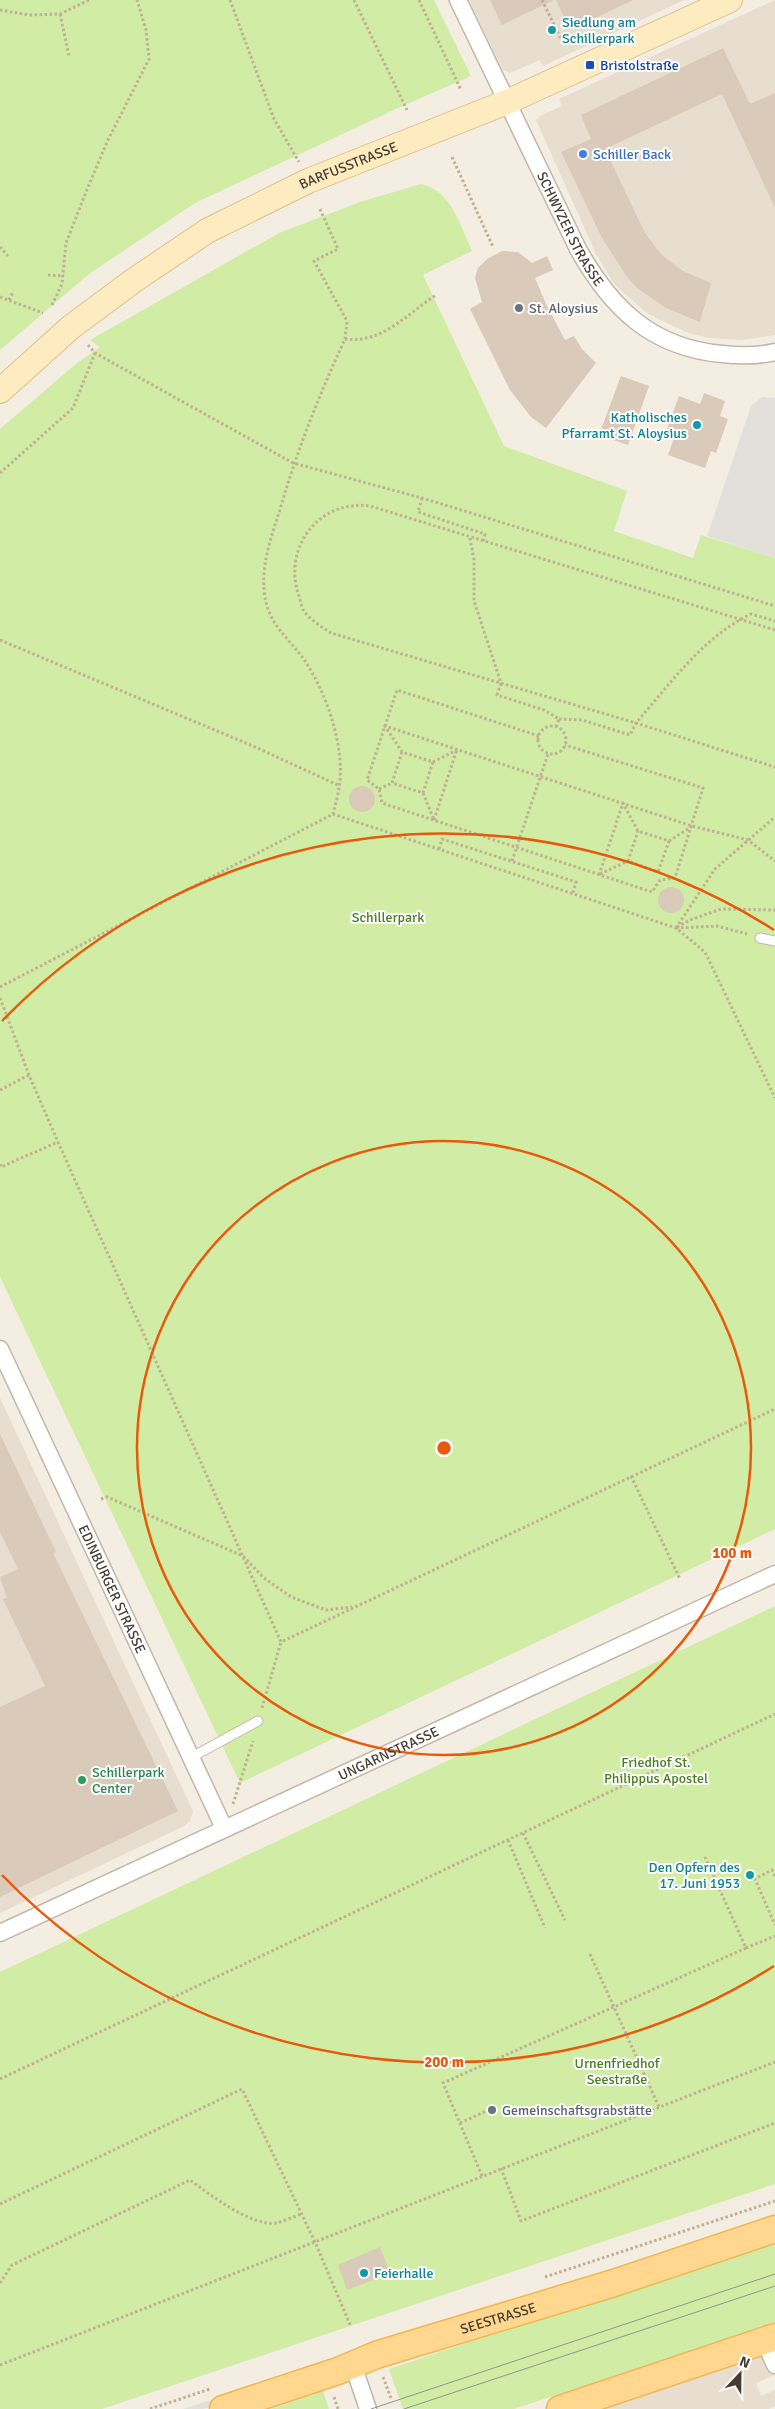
<svg xmlns="http://www.w3.org/2000/svg" width="775" height="2409" viewBox="0 0 775 2409" font-family="Signika,sans-serif">
	<style>
		.residential { fill: #e8decf }
		.green { fill: #d1eda5 }
		.parking { fill: #e3dfdb }
		.building { fill: #d9cab9 }
		.lines { fill: none; stroke-linecap: round; stroke-linejoin: round }
		.service-casing { stroke: #c2b7a6; stroke-width: 11 }
		.minor-casing { stroke: #c2b7a6; stroke-width: 19 }
		.secondary-casing { stroke: #dbc18d; stroke-width: 26 }
		.primary-casing { stroke: #f1b652; stroke-width: 29 }
		.path { stroke: #c3af93; stroke-width: 3; stroke-dasharray: 2.5 2.5; stroke-linecap: butt }
		.service { stroke: #fff; stroke-width: 9 }
		.minor { stroke: #fff; stroke-width: 16 }
		.secondary { stroke: #ffebc0; stroke-width: 24 }
		.primary { stroke: #ffd78f; stroke-width: 26 }
		.tram { stroke: #939393; stroke-width: 1 }
		.ring { fill: none; stroke: #e8590c; stroke-width: 2.5 }
		.culture-dot { fill: #0f9aa8; stroke: #fff; stroke-width: 2 }
		.transit-dot { fill: #1a4fb4; stroke: #fff; stroke-width: 2 }
		.shop-dot { fill: #3f7fe0; stroke: #fff; stroke-width: 2 }
		.worship-dot { fill: #6b7280; stroke: #fff; stroke-width: 2 }
		.leisure-dot { fill: #2e9e5b; stroke: #fff; stroke-width: 2 }
		.labels { text-anchor: middle; dominant-baseline: central; stroke-width: 4; stroke-linejoin: round; paint-order: stroke }
		.culture-label { font-size: 14px; fill: #0d838f; stroke: #fff; text-anchor: start }
		.transit-label { font-size: 14px; fill: #164399; stroke: #fff; text-anchor: start }
		.shop-label { font-size: 14px; fill: #366cbe; stroke: #fff; text-anchor: start }
		.street-label { font-size: 14px; fill: #453c32; stroke: #fff }
		.worship-label { font-size: 14px; fill: #5b616d; stroke: #fff; text-anchor: start }
		.park-label { font-size: 14px; fill: #497d1f; stroke: #fff }
		.leisure-label { font-size: 14px; fill: #27864d; stroke: #fff; text-anchor: start }
		.centre { fill: #e8590c; stroke: #fff; stroke-width: 2.5 }
		.ring-label { font-size: 15px; text-anchor: middle; font-weight: bold; fill: #e8590c; stroke: #fff; stroke-width: 4; stroke-linejoin: round; paint-order: stroke }
	</style>
	<rect width="100%" height="100%" fill="#f3ede2"/>
	<path class="residential" d="M 469,0 L 684,0 L 543,66 L 540,60 L 510,73 L 503,70 Z
		M 775,0 L 775,335 L 742,340 L 708,338 L 686,332 L 648,314 L 614,284 L 596,254 L 536,120 L 540,116 L 562,106 L 559,99 Z
		M 0,1398 L 193,1811 L 190,1821 L 184,1826 L 0,1913 Z
		M 775,2350 L 775,2375 L 756,2383 L 761,2396 L 775,2390 L 775,2406 L 769,2409 L 598,2409 Z"/>
	<path class="green" d="M 0,0 L 434,0 L 471,76 L 398,108 L 195,203 L 89,274 L 0,350 Z
		M 421,184 C 451,190 460,225 472,251 L 423,275 L 504,446 L 627,491 L 614,531 L 693,558 L 701,535 L 775,558 L 775,1529 L 240,1783 L 0,1277 L 0,429 L 77,363 L 100,347 L 90,340 L 279,233 L 360,202 Z
		M 775,1606 L 775,2184 L 102,2409 L 0,2409 L 0,1972 Z
		M 775,2239 L 775,2322 L 514,2409 L 403,2409 L 389,2369 Z
		M 323,2391 L 329,2409 L 270,2409 Z"/>
	<path class="parking" d="M 762,397 L 775,398 L 775,558 L 707,536 L 751,406 Z
		M 295,2373 L 296,2379 L 203,2409 L 183,2409 Z"/>
	<path class="building" d="M 490,0 L 554,0 L 502,25 Z
		M 556,0 L 633,0 L 581,25 L 579,21 L 568,26 Z
		M 723,48 L 750,104 L 775,93 L 775,208 L 722,94 L 605,149 L 644,231 L 653,244 L 663,256 L 683,271 L 711,283 L 700,322 L 666,308 L 637,288 L 627,277 L 602,238 L 561,152 L 591,139 L 581,115 Z
		M 502,251 L 518,252 L 532,263 L 547,256 L 553,270 L 535,278 L 546,304 L 565,340 L 574,336 L 582,349 L 596,363 L 546,428 L 531,417 L 510,390 L 470,309 L 482,302 L 475,278 L 478,268 L 487,259 Z
		M 621,376 L 649,386 L 628,445 L 599,435 Z
		M 704,393 L 725,401 L 720,416 L 728,419 L 716,453 L 711,451 L 705,468 L 668,455 L 674,438 L 665,435 L 679,396 L 700,404 Z
		M349 799a13 13 0 1 1 26 0a13 13 0 1 1-26 0Z
		M658 900a13 13 0 1 1 26 0a13 13 0 1 1-26 0Z
		M 0,1434 L 56,1552 L 53,1553 L 178,1811 L 0,1897 L 0,1707 L 45,1686 L 3,1599 L 7,1598 L 0,1577 L 18,1569 L 0,1532 Z
		M 380,2247 L 389,2270 L 386,2271 L 387,2275 L 347,2290 L 338,2265 Z"/>
	<g class="lines">
		<defs>
			<path id="service" d="M 760,938 L 775,941
				M 192,1757 L 258,1721"/>
			<g id="minor">
				<path id="s1" d="M 458,0 L 578,249 C 611,308 652,348 722,354 C 739,356 758,356 775,352"/>
				<path id="s2" d="M 0,1349 L 224,1828"/>
				<path id="s3" d="M 0,1933 L 775,1574"/>
				<path d="M 764,2340 L 775,2365"/>
				<path d="M 353,2365 L 368,2409"/>
			</g>
			<g id="secondary">
				<path id="s4" d="M 0,391 L 71,327 L 133,281 L 207,231 L 308,181 L 507,102 L 730,0"/>
			</g>
			<g id="primary">
				<path id="s5" d="M 223,2409 L 338,2371 L 376,2355 L 614,2283 L 775,2229"/>
				<path d="M 560,2409 L 775,2337"/>
			</g>
		</defs>
		<use href="#service" class="service-casing"/>
		<use href="#minor" class="minor-casing"/>
		<use href="#secondary" class="secondary-casing"/>
		<use href="#primary" class="primary-casing"/>
		<path class="path" d="M 230,0 L 274,119 L 299,162
			M 354,0 L 407,110
			M 419,0 L 461,90
			M 542,0 L 562,41
			M 0,10 L 29,15 L 60,14 L 89,0
			M 60,14 L 69,56
			M 452,157 L 493,247
			M 320,209 L 338,249 L 314,261 L 347,321 L 345,339 C 319,395 296,453 279,513 C 270,540 260,569 265,598 C 270,625 288,638 303,658 C 326,691 346,748 339,788 C 338,796 335,805 333,814
			M 0,247 L 8,256
			M 48,275 L 64,276
			M 0,297 L 43,313
			M 9,300 L 13,292
			M 52,305 L 62,284 L 66,243 L 86,192 L 107,142 L 149,59 L 146,30 L 137,0
			M 345,339 C 382,344 407,314 436,295
			M 88,345 L 95,353 L 293,463 L 422,498 L 775,606
			M 0,473 L 73,408 L 95,353
			M 422,498 L 418,512 L 485,534 L 483,542
			M 470,538 L 474,560 L 474,601 L 501,683 L 497,695 L 544,710 L 559,719 L 556,727
			M 775,630 L 370,506 C 318,499 282,549 299,596 C 301,601 301,607 304,611 C 310,620 322,627 331,633 L 636,723 L 775,767
			M 0,640 L 253,746 L 340,786
			M 559,719 L 582,720 L 630,735 L 636,723 C 670,684 703,637 751,614 L 775,621
			M538 740a14 14 0 1 1 28 0a14 14 0 1 1-28 0Z
			M 539,736 L 397,690 L 367,780 L 379,789 L 382,803 L 652,892 L 660,880 L 675,878 L 703,788 L 565,745
			M 402,752 L 392,783 L 423,793 L 433,762 L 402,752 L 385,726 L 692,826 L 748,840 L 775,861
			M 433,762 L 457,750
			M 379,789 L 392,783
			M 423,793 L 434,820
			M 434,820 L 457,749
			M 669,841 L 691,827
			M 439,849 L 442,839 L 576,882 L 573,893
			M 512,861 L 548,754
			M 600,874 L 628,861
			M 599,875 L 623,803 L 638,831 L 669,841 L 658,872 L 628,861 L 638,831
			M 677,927 L 690,920 L 721,909 L 775,910
			M 676,928 L 715,869 L 775,817
			M 676,928 L 717,926 L 747,934
			M 0,987 L 333,814 L 676,928 L 705,952 L 775,1098
			M 0,998 L 29,1075 L 58,1142 L 281,1642 L 775,1409
			M 0,1090 L 29,1075
			M 0,1164 L 1,1167 L 58,1142
			M 631,1476 L 680,1579
			M 101,1499 L 107,1497 L 243,1556 L 264,1578 L 291,1597 L 326,1610 L 352,1607
			M 262,1708 L 281,1642
			M 233,1804 L 253,1741
			M 523,1833 L 565,1920
			M 508,1840 L 545,1928
			M 775,1876 L 772,1870 L 755,1879 L 775,1925
			M 746,1948 L 775,1936
			M 590,1954 L 659,2107
			M 0,2079 L 775,1714
			M 460,2123 L 493,2108
			M 501,2168 L 521,2221 L 775,2123
			M 482,2176 L 443,2083 L 746,1948 L 705,1857
			M 0,2204 L 242,2089 L 315,2242 L 351,2327
			M 545,2277 L 775,2201
			M 0,2283 L 12,2265 L 190,2180 C 209,2194 252,2227 276,2223 C 284,2221 293,2217 301,2214
			M 0,2365 L 775,2062
			M 383,2377 L 391,2398
			M 334,2397 L 338,2409
			M 150,2409 L 210,2389"/>
		<use href="#service" class="service"/>
		<use href="#minor" class="minor"/>
		<use href="#secondary" class="secondary"/>
		<use href="#primary" class="primary"/>
		<path class="tram" d="M 371,2409 L 775,2274
			M 404,2409 L 775,2286"/>
	</g>
	<g class="ring">
		<circle cx="444" cy="1448" r="307"/>
		<path d="M774 1966A614 614 0 0 1 2 1875M2 1021A614 614 0 0 1 774 930"/>
	</g>
	<g class="culture-dot">
		<circle cx="552" cy="30" r="5"/>
		<circle cx="697" cy="425" r="5"/>
		<circle cx="750" cy="1875" r="5"/>
		<circle cx="364" cy="2273" r="5"/>
	</g>
	<rect class="transit-dot" x="585" y="60" width="10" height="10" rx="2.5"/>
	<circle class="shop-dot" cx="583" cy="154" r="5"/>
	<g class="worship-dot">
		<circle cx="519" cy="308" r="5"/>
		<circle cx="492" cy="2110" r="5"/>
	</g>
	<circle class="leisure-dot" cx="82" cy="1780" r="5"/>
	<g class="labels">
		<g class="culture-label">
			<text x="562" y="22">Siedlung am<tspan x="562" dy="16">Schillerpark</tspan></text>
			<text x="687" y="417" text-anchor="end">Katholisches<tspan x="687" dy="16">Pfarramt St. Aloysius</tspan></text>
			<text x="740" y="1867" text-anchor="end">Den Opfern des<tspan x="740" dy="16">17. Juni 1953</tspan></text>
			<text x="374" y="2273">Feierhalle</text>
		</g>
		<g class="transit-label">
			<text x="600" y="65">Bristolstraße</text>
		</g>
		<g class="shop-label">
			<text x="593" y="154">Schiller Back</text>
		</g>
		<g class="street-label">
			<text stroke="none"><textPath href="#s4" startOffset="418">BARFUSSTRASSE</textPath></text>
			<text stroke="none"><textPath href="#s1" startOffset="255">SCHWYZER STRASSE</textPath></text>
			<text stroke="none"><textPath href="#s2" startOffset="265">EDINBURGER STRASSE</textPath></text>
			<text stroke="none"><textPath href="#s3" startOffset="428">UNGARNSTRASSE</textPath></text>
			<text stroke="none"><textPath href="#s5" startOffset="290">SEESTRASSE</textPath></text>
		</g>
		<g class="worship-label">
			<text x="529" y="308">St. Aloysius</text>
			<text x="502" y="2110">Gemeinschaftsgrabstätte</text>
		</g>
		<g class="park-label">
			<text x="388" y="917">Schillerpark</text>
			<text x="656" y="1762">Friedhof St.<tspan x="656" dy="16">Philippus Apostel</tspan></text>
			<text x="617" y="2063">Urnenfriedhof<tspan x="617" dy="16">Seestraße</tspan></text>
		</g>
		<g class="leisure-label">
			<text x="92" y="1772">Schillerpark<tspan x="92" dy="16">Center</tspan></text>
		</g>
	</g>
	<circle cx="444" cy="1448" r="8" class="centre"/>
	<g class="ring-label">
		<text x="732" y="1558">100 m</text>
		<text x="444" y="2067">200 m</text>
	</g>
	<g transform="translate(740 2374) rotate(22)" stroke="#ffffff" stroke-width="4" paint-order="stroke">
	<path d="M0-4L9 19L0 12L-9 19Z" fill="#453c32"/>
	<text y="-8" font-size="14" font-weight="bold" text-anchor="middle" fill="#453c32">N</text>
	</g>
</svg>
